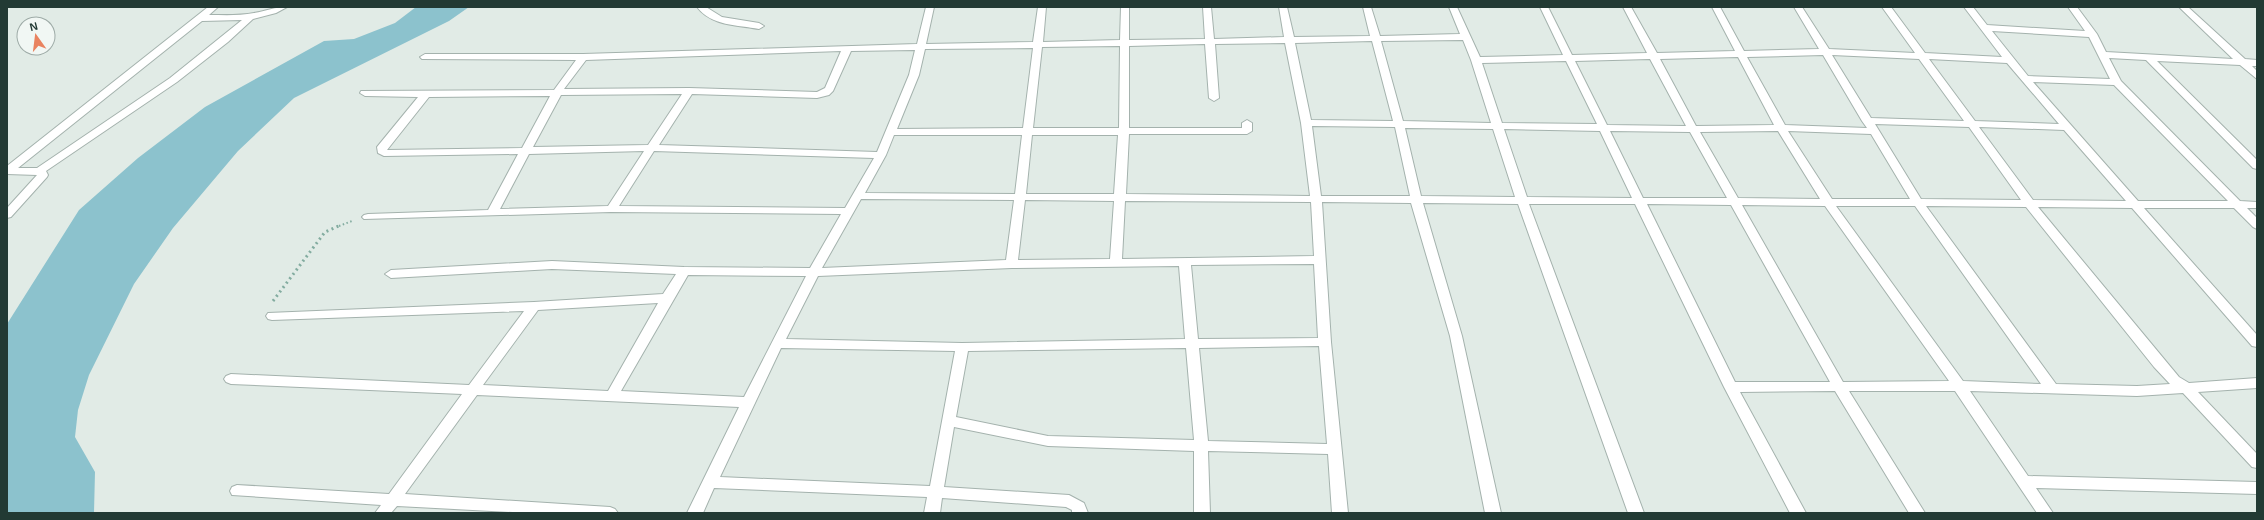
<svg xmlns="http://www.w3.org/2000/svg" width="2264" height="520" viewBox="0 0 2264 520" font-family="Helvetica,sans-serif">
	<style>
		.water { fill: #8cc2cd }
		.lines { fill: none; stroke-linecap: round; stroke-linejoin: round }
		.minor-casing { stroke: #a4b2ad; stroke-width: 2 }
		.path-far1 { stroke: #83aca0; stroke-width: 2; stroke-dasharray: 1.5 2.5; stroke-linecap: butt }
		.path { stroke: #83aca0; stroke-width: 3; stroke-dasharray: 2 3.5; stroke-linecap: butt }
		.minor { fill: #fff; fill-rule: evenodd }
	</style>
	<rect width="100%" height="100%" fill="#e1ebe6"/>
	<path class="water" d="M 416,7 L 469,7 L 449,21 L 294,98 L 238,151 L 173,228 L 134,284 L 89,375 L 78,410 L 75,437 L 95,472 L 94,513 L 7,513 L 7,324 L 79,210 L 138,158 L 205,107 L 324,41 L 354,39 L 395,23 Z"/>
	<g class="lines">
		<defs>
			<path id="minor" d="M 208,7 L 218,7 L 209,15 C 224,15 239,16 254,13 C 266,11 275,7 287,7 L 276,13 L 253,19 L 228,42 L 177,82 L 46,171 L 48,175 L 47,177 L 11,217 L 7,218 L 7,208 L 37,175 L 7,174 L 7,166 ZM 242,20 L 170,78 L 37,168 L 18,168 L 202,21 Z
				M 697,7 L 706,7 L 722,17 L 759,23 L 764,26 L 759,29 C 738,25 711,26 697,7 Z
				M 926,7 L 934,7 L 926,44 L 1033,42 L 1038,7 L 1046,7 L 1043,42 L 1120,40 L 1121,7 L 1129,7 L 1129,40 L 1205,39 L 1203,7 L 1211,7 L 1214,39 L 1284,37 L 1279,7 L 1287,7 L 1294,37 L 1370,36 L 1363,7 L 1371,7 L 1380,36 L 1460,34 L 1449,7 L 1457,7 L 1480,57 L 1563,55 L 1540,7 L 1548,7 L 1572,55 L 1647,53 L 1623,7 L 1631,7 L 1657,53 L 1735,51 L 1712,7 L 1720,7 L 1744,51 L 1819,49 L 1794,7 L 1802,7 L 1829,49 L 1915,53 L 1882,7 L 1891,7 L 1925,53 L 2002,57 L 1964,7 L 1973,7 L 1987,25 L 2085,31 L 2068,7 L 2077,7 L 2097,34 L 2106,52 L 2233,59 L 2179,7 L 2188,7 L 2245,59 L 2257,60 L 2257,66 L 2252,66 L 2257,71 L 2257,79 L 2240,65 L 2157,61 L 2257,160 L 2257,169 L 2253,168 L 2146,60 L 2109,58 L 2121,81 L 2240,201 L 2257,202 L 2257,208 L 2247,208 L 2257,218 L 2257,229 L 2253,227 L 2234,208 L 2144,208 L 2257,335 L 2257,347 L 2252,346 L 2132,208 L 2038,207 L 2179,377 L 2189,383 L 2257,378 L 2257,388 L 2198,392 L 2257,454 L 2257,468 L 2252,467 L 2183,393 L 2137,396 L 1970,391 L 2028,476 L 2257,482 L 2257,494 L 2036,488 L 2053,513 L 2037,513 L 1955,391 L 1849,391 L 1925,513 L 1909,513 L 1835,391 L 1740,392 L 1806,513 L 1790,513 L 1724,387 L 1635,204 L 1529,204 L 1644,513 L 1628,513 L 1518,204 L 1423,203 L 1462,336 L 1501,513 L 1485,513 L 1450,336 L 1411,203 L 1322,202 L 1331,342 L 1348,513 L 1332,513 L 1328,454 L 1208,451 L 1210,513 L 1194,513 L 1194,451 L 1048,446 L 954,427 L 944,487 L 1069,495 L 1084,503 L 1088,513 L 1072,513 L 1072,510 L 1066,507 L 942,498 L 940,513 L 924,513 L 927,497 L 714,488 L 703,513 L 687,513 L 739,407 L 477,395 L 405,494 L 610,507 L 615,509 L 618,513 L 531,513 L 397,506 L 391,513 L 375,513 L 381,505 L 232,495 L 230,491 L 232,487 L 237,485 L 389,494 L 462,394 L 231,384 L 226,382 L 224,379 L 226,376 L 231,374 L 469,385 L 524,311 L 272,320 L 268,319 L 266,316 L 268,313 L 534,302 L 663,294 L 676,274 L 552,269 L 391,278 L 385,274 L 391,270 L 552,261 L 684,267 L 810,268 L 841,214 L 611,212 L 364,219 L 362,217 L 364,215 L 368,214 L 488,210 L 518,154 L 384,156 L 378,153 L 377,147 L 418,97 L 365,96 L 360,93 L 361,91 L 554,90 L 576,60 L 422,59 L 420,57 L 425,54 L 583,54 L 917,44 ZM 1992,31 L 2089,37 L 2110,79 L 2028,76 ZM 1463,40 L 1471,60 L 1491,123 L 1403,121 L 1381,41 ZM 1372,41 L 1393,121 L 1311,120 L 1295,43 ZM 1285,43 L 1301,123 L 1310,196 L 1126,194 L 1129,134 L 1247,134 L 1252,131 L 1252,123 L 1247,120 L 1242,123 L 1242,128 L 1129,128 L 1129,46 L 1205,44 L 1209,98 L 1214,101 L 1219,98 L 1215,44 ZM 1120,46 L 1119,128 L 1033,128 L 1042,47 ZM 1033,48 L 1023,128 L 897,129 L 919,75 L 925,49 ZM 915,50 L 909,75 L 877,152 L 659,145 L 692,94 L 817,98 L 829,95 L 833,91 L 851,51 ZM 841,51 L 825,88 L 817,92 L 689,88 L 564,89 L 586,60 ZM 1823,55 L 1862,121 L 1867,128 L 1785,125 L 1747,57 ZM 1832,55 L 1919,59 L 1964,121 L 1871,118 ZM 1738,57 L 1774,125 L 1696,126 L 1660,59 ZM 1650,59 L 1686,126 L 1607,125 L 1575,61 ZM 1929,59 L 2007,63 L 2059,124 L 1975,121 ZM 1566,61 L 1597,124 L 1502,123 L 1482,63 ZM 2033,82 L 2114,85 L 2228,201 L 2138,201 ZM 682,94 L 648,145 L 533,147 L 561,95 ZM 550,96 L 522,148 L 387,150 L 429,97 ZM 1875,124 L 1969,127 L 2021,200 L 1921,199 ZM 1312,126 L 1395,127 L 1410,196 L 1321,196 ZM 1979,127 L 2064,130 L 2126,201 L 2033,200 ZM 1405,128 L 1493,129 L 1515,197 L 1421,196 ZM 1504,129 L 1600,131 L 1632,198 L 1527,197 ZM 1610,131 L 1690,132 L 1727,198 L 1643,198 ZM 1778,131 L 1820,199 L 1738,198 L 1700,132 ZM 1788,131 L 1871,134 L 1910,199 L 1832,199 ZM 894,135 L 1022,135 L 1015,194 L 865,193 L 886,155 ZM 1032,135 L 1118,135 L 1114,194 L 1026,194 ZM 644,151 L 608,206 L 500,209 L 529,154 ZM 654,151 L 874,158 L 845,208 L 619,206 ZM 861,199 L 1014,200 L 1006,260 L 822,268 ZM 1025,200 L 1114,201 L 1110,259 L 1018,260 ZM 1125,201 L 1311,202 L 1314,256 L 1122,259 ZM 1647,204 L 1731,205 L 1830,382 L 1735,382 ZM 1742,205 L 1825,206 L 1949,381 L 1843,382 ZM 1836,206 L 1915,206 L 2041,384 L 1963,381 ZM 1926,206 L 2026,207 L 2154,367 L 2170,384 L 2137,386 L 2056,384 ZM 1314,264 L 1318,338 L 1198,339 L 1191,265 ZM 1179,266 L 1185,339 L 962,343 L 786,339 L 818,276 L 1012,268 ZM 688,275 L 806,276 L 744,397 L 621,391 ZM 658,303 L 608,391 L 483,385 L 538,310 ZM 1319,346 L 1327,444 L 1208,441 L 1199,348 ZM 781,348 L 955,351 L 930,486 L 720,477 ZM 1186,348 L 1194,440 L 1048,436 L 956,417 L 968,351 Z"/>
		</defs>
		<use href="#minor" class="minor-casing"/>
		<path class="path-far1" d="M 339,226 L 352,221"/>
		<path class="path" d="M 273,301 L 325,232 L 341,225"/>
		<use href="#minor" class="minor"/>
	</g>
	<rect width="2264" height="520" fill="none" stroke="#223a34" stroke-width="16"/>
	<g transform="translate(36 36) rotate(346)"><circle r="19" fill="#f1f7f4" stroke="#9eaba7"/>
	<path d="M0-3L7 15L0 10L-7 15Z" fill="#e98360"/>
	<text y="-6" font-size="11" font-weight="bold" text-anchor="middle" fill="#223a34">N</text>
	</g>
</svg>
